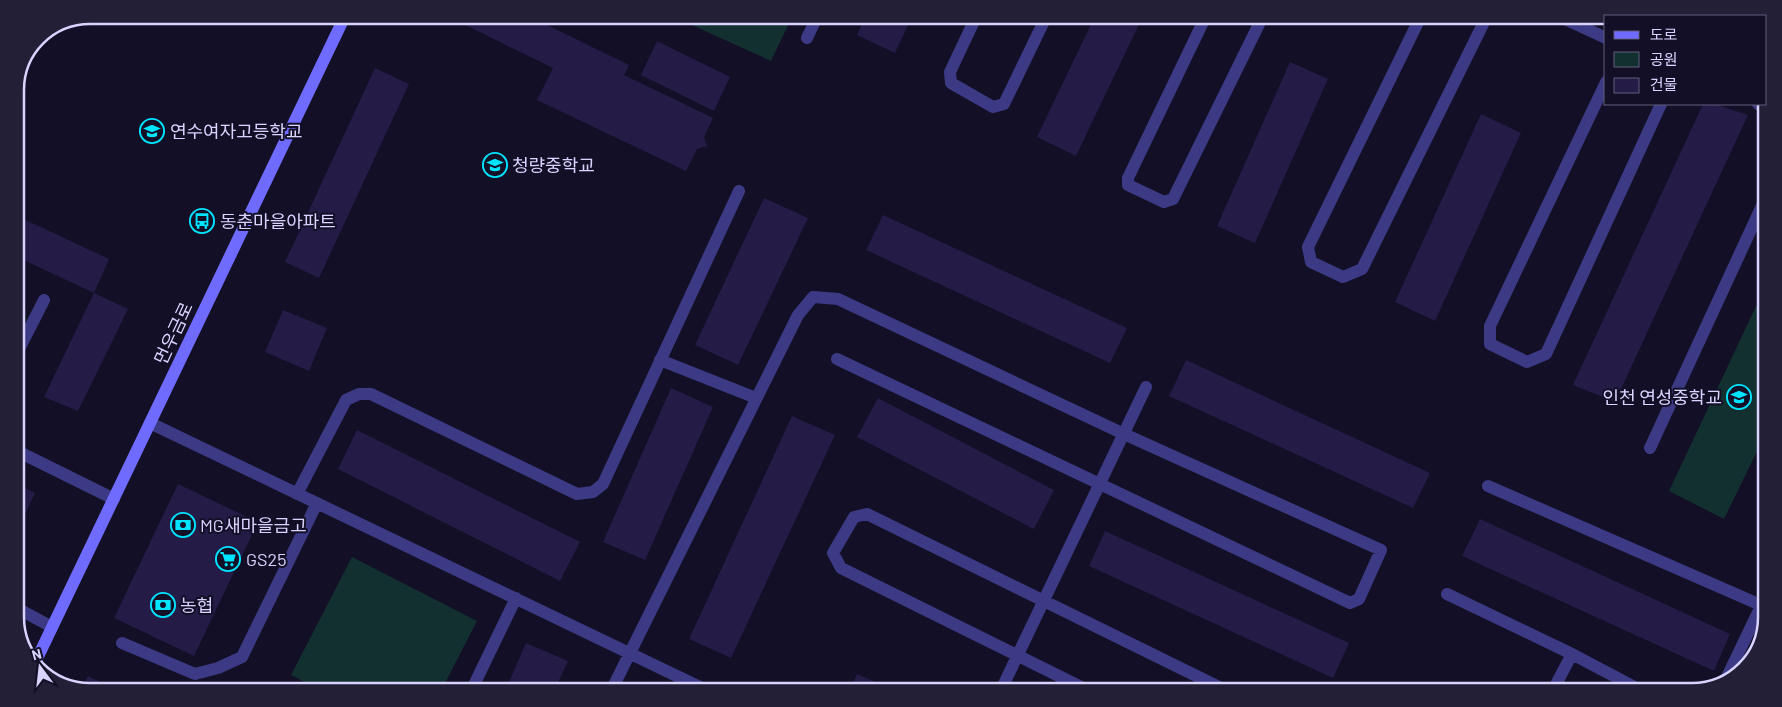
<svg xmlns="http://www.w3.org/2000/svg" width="1782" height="707" viewBox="0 0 1782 707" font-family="Barlow,'Noto Sans KR',sans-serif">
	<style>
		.green { fill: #12302f }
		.building { fill: #241b47 }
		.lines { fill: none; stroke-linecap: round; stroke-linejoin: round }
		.service { stroke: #3d3a85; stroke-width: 12 }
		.secondary { stroke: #6f6bff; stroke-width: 12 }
		.labels { text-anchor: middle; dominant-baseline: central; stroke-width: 4; stroke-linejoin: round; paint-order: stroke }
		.poi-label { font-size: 18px; fill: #d9d4ff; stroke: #130f26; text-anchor: start }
		.street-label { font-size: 18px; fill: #d9d4ff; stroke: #130f26 }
		.rim { fill: none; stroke: #d9d4ff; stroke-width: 2.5 }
	</style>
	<rect width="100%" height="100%" fill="#130f26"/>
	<path class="green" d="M 672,16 L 792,17 L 771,61 Z
		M 1758,302 L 1765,306 L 1764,437 L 1724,519 L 1669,491 Z
		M 352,557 L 477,621 L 442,689 L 318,689 L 291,675 Z"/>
	<path class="building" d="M 447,16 L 529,16 L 629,65 L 624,75 L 713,118 L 704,137 L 707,146 L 697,149 L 686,171 L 537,100 L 553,68 Z
		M 865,17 L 912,17 L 895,53 L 857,35 Z
		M 1094,18 L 1142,18 L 1076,156 L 1037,137 Z
		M 657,41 L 730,77 L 714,111 L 641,75 Z
		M 1290,62 L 1328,79 L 1255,243 L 1217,226 Z
		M 375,68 L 409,84 L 319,278 L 285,262 Z
		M 1703,104 L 1715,104 L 1748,115 L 1615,402 L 1573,385 Z
		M 1481,114 L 1521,133 L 1435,321 L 1395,302 Z
		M 764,198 L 808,218 L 738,365 L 695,345 Z
		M 15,215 L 109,259 L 94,293 L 15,256 Z
		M 883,215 L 1127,328 L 1110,363 L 866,250 Z
		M 94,293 L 128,309 L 78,411 L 44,397 Z
		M 283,310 L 327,328 L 309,371 L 265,352 Z
		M 1186,360 L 1430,473 L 1413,508 L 1169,396 Z
		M 671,388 L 713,407 L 645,560 L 603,542 Z
		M 878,398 L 1054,490 L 1034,529 L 857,437 Z
		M 792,416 L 835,435 L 731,658 L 689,639 Z
		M 357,430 L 580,542 L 560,581 L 338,469 Z
		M 15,483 L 35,493 L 18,529 L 15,527 Z
		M 178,484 L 258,522 L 194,656 L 114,618 Z
		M 1480,519 L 1730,634 L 1714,671 L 1462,556 Z
		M 1105,531 L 1349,643 L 1333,678 L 1089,566 Z
		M 526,643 L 568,661 L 555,689 L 506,689 Z
		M 857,674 L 894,690 L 850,690 Z
		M 88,676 L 114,688 L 82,688 Z
		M 1401,687 L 1411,691 L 1399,691 Z"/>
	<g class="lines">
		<path class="service" d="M 976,17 L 950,72 L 951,83 L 993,107 L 1004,104 L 1046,17
			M 1205,18 L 1128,178 L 1128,185 L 1164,202 L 1173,199 L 1262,18
			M 1420,18 L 1308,247 L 1311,262 L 1343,277 L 1362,269 L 1486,18
			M 1565,19 L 1606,38
			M 807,38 L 817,17
			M 1606,82 L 1490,326 L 1490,344 L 1527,362 L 1546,354 L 1661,104
			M 1758,104 L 1767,108
			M 15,357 L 44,300
			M 660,360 L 756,398
			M 150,423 L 706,690
			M 1650,448 L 1766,197
			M 15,450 L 114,499
			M 1488,486 L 1763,606
			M 297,494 L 346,400 L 359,394 L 371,394 L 577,494 L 593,492 L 603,484 L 739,191
			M 1447,594 L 1572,654 L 1644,692
			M 15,607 L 52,627
			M 122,643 L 195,674 L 218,668 L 242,657 L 317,503
			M 1725,681 L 1761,606
			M 472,689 L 516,598
			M 612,689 L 798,315 L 813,297 L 838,299 L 1124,434 L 1381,550 L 1359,599 L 1350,603 L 837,359
			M 1001,690 L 1146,387
			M 1087,690 L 841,568 L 833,553 L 854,517 L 867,514 L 1227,691
			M 1552,692 L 1572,654"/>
		<path class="secondary" d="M 34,665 L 345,16"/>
	</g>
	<defs>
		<symbol id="school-ring" viewBox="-11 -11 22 22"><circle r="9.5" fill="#130f26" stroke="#00e5ff" stroke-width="1.5"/><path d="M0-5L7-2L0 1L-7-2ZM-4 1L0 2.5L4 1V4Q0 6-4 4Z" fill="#00e5ff"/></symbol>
		<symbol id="bus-ring" viewBox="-11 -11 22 22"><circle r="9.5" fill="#130f26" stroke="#00e5ff" stroke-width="1.5"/><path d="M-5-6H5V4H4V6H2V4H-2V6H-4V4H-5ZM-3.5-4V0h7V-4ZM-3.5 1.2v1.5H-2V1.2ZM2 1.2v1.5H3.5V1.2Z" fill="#00e5ff"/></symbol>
		<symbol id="bank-ring" viewBox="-11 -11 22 22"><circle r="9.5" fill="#130f26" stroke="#00e5ff" stroke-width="1.5"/><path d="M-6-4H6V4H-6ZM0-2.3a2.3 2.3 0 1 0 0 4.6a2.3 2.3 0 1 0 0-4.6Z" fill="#00e5ff"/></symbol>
		<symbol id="supermarket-ring" viewBox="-11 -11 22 22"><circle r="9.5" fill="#130f26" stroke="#00e5ff" stroke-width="1.5"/><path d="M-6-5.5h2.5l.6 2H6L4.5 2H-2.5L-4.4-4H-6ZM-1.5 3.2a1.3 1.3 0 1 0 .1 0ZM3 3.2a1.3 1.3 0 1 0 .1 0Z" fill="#00e5ff"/></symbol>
	</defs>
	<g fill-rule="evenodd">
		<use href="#school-ring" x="138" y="117" width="28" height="28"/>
		<use href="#school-ring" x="481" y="151" width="28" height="28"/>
		<use href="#bus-ring" x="188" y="207" width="28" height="28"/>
		<use href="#school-ring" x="1725" y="383" width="28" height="28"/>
		<use href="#bank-ring" x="169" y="511" width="28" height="28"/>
		<use href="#supermarket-ring" x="214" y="545" width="28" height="28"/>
		<use href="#bank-ring" x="149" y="591" width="28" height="28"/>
	</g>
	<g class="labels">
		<g class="poi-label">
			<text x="170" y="131">연수여자고등학교</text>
			<text x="512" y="165">청량중학교</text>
			<text x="220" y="221">동춘마을아파트</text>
			<text x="1722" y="397" text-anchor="end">인천 연성중학교</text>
			<text x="200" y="525">MG새마을금고</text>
			<text x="246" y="559">GS25</text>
			<text x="180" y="605">농협</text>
		</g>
		<g class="street-label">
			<text transform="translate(173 333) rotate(-65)">먼우금로</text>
		</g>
	</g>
	<path d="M0 0H1782V707H0ZM90 24H1692A66 66 0 0 1 1758 90V617A66 66 0 0 1 1692 683H90A66 66 0 0 1 24 617V90A66 66 0 0 1 90 24Z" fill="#231f37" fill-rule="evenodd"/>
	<path class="rim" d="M90 24H1692A66 66 0 0 1 1758 90V617A66 66 0 0 1 1692 683H90A66 66 0 0 1 24 617V90A66 66 0 0 1 90 24Z"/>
	<rect x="1604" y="15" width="162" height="90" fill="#130f26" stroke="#625e7d"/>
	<rect x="1614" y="31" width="25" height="8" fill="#6f6bff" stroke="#625e7d"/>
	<text x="1650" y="40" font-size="15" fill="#d9d4ff">도로</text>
	<rect x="1614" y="52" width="25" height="15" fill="#12302f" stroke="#625e7d"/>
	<text x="1650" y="65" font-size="15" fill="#d9d4ff">공원</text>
	<rect x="1614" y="78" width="25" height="15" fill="#241b47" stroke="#625e7d"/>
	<text x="1650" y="90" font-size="15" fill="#d9d4ff">건물</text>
	<g transform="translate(40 667) rotate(345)" stroke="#130f26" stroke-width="4" paint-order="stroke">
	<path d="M0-4L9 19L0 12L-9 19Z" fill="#d9d4ff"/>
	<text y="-8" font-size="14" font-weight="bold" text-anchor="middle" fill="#d9d4ff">N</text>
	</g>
</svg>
